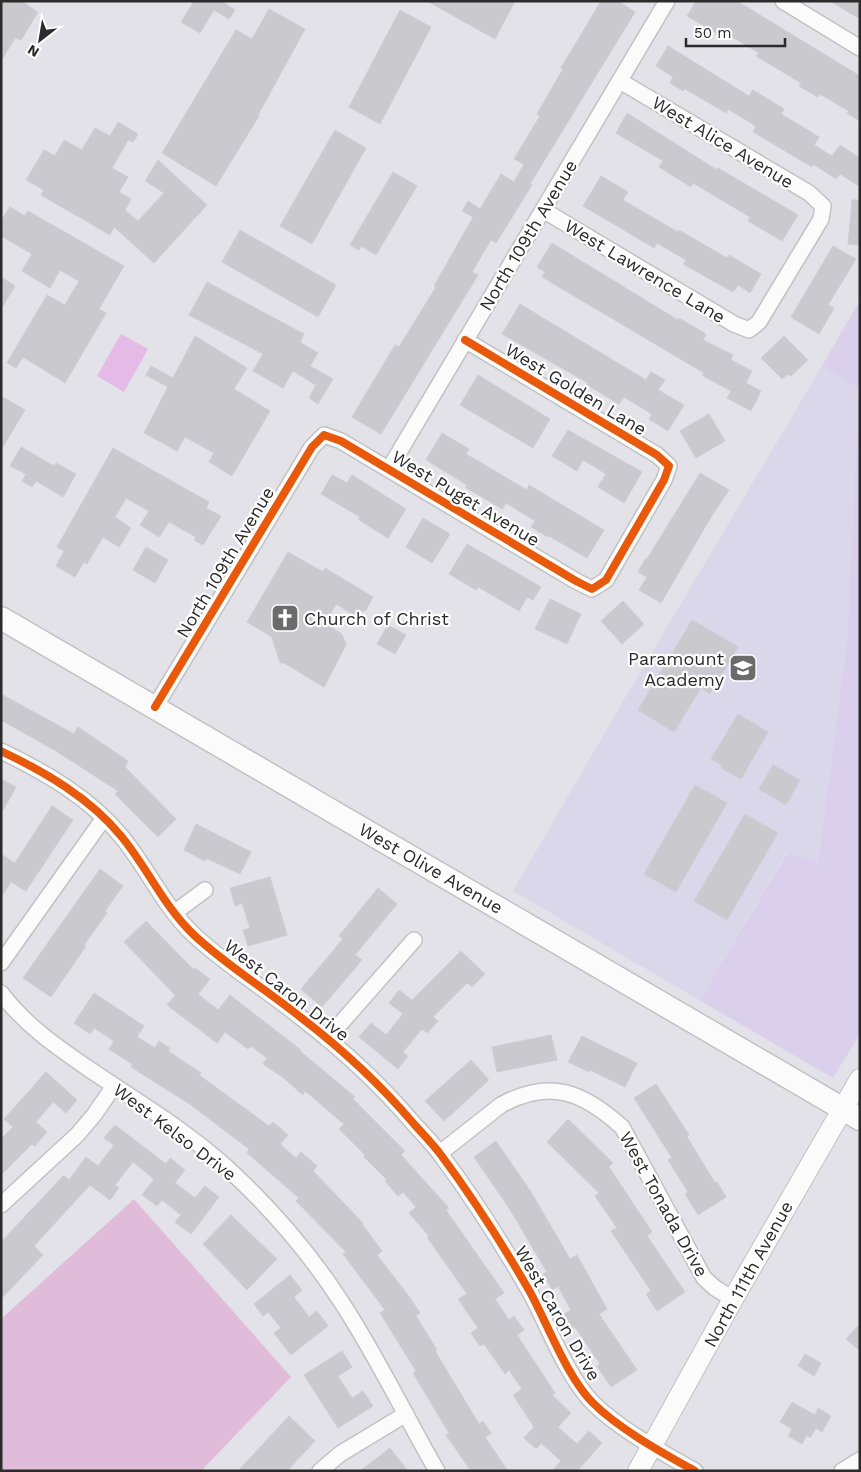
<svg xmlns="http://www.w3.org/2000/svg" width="861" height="1472" viewBox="0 0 861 1472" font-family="'Work Sans',sans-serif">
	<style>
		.education { fill: #dbd7eb }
		.green { fill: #e1bcda }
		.sand { fill: #dbd0ec }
		.pitch { fill: #e5bae7 }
		.building { fill: #c9c9ce; stroke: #cecdd3 }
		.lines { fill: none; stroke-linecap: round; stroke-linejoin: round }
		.minor-casing { stroke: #c1c2c2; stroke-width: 18 }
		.tertiary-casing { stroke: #c1c2c2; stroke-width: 22 }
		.secondary-casing { stroke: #c1c2c2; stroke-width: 25 }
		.minor { stroke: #fbfbfc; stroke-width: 15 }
		.tertiary { stroke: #fbfbfc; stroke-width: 20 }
		.secondary { stroke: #fbfbfc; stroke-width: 22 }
		.cycleway-casing { stroke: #fff; stroke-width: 11 }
		.cycleway { stroke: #e8590c; stroke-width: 8 }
		.labels { text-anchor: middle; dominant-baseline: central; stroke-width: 4.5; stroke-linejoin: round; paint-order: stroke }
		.street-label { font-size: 18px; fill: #2b2b2b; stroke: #fff }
		.poi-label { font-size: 18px; fill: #2b2b2b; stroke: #fff; text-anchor: start }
	</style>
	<rect width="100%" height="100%" fill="#e2e2e8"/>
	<path class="education" d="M 822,366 L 859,389 L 847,641 L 818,863 L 787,852 L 699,1000 L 513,891 L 626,696 Z"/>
	<path class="green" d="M 134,1199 L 291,1377 L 201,1471 L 1,1471 L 1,1319 Z"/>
	<path class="sand" d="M 860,300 L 860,1034 L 833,1078 L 699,1000 L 788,852 L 818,863 L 847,641 L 859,389 L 822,366 Z"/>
	<path class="pitch" d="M 121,334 L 148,349 L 124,392 L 97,376 Z"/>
	<path class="building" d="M 1,1 L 21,1 L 38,12 L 21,40 L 15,38 L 1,61 Z
		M 194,1 L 221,1 L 235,10 L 229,19 L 214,10 L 200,33 L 181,22 Z
		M 427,1 L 515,1 L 495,39 Z
		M 601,1 L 618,1 L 635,12 L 530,184 L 532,185 L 496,243 L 491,240 L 472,272 L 478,275 L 381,434 L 352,417 L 395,345 L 399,347 L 436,287 L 434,286 L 473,217 L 462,211 L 468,201 L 480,209 L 501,174 L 514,182 L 524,164 L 514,159 L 540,116 L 537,114 L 563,69 L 561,68 Z
		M 696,1 L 737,1 L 860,76 L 860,121 L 847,113 L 849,111 L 820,94 L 818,97 L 799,86 L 801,83 L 756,56 L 759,53 L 729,35 L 726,39 L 687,16 Z
		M 830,1 L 860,1 L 860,19 Z
		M 269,9 L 305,29 L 258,115 L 259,116 L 216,186 L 162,153 L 236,30 L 252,39 Z
		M 400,10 L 431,27 L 380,124 L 349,107 Z
		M 668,46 L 749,96 L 753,90 L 784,109 L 781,114 L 819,137 L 814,145 L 832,156 L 840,145 L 860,158 L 860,187 L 840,174 L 836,179 L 813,164 L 812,167 L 753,132 L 756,126 L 728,109 L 726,113 L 685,89 L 683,91 L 670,83 L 673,77 L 656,66 Z
		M 627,113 L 717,170 L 718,168 L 798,215 L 782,241 L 748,221 L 750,217 L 693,183 L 691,187 L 659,167 L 663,161 L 616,133 Z
		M 118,122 L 138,134 L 133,142 L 128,140 L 112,168 L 128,177 L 119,192 L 131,199 L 125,210 L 138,221 L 164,193 L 145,181 L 158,160 L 207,205 L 154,263 L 114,227 L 110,235 L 41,195 L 44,190 L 26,180 L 44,150 L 55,156 L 64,140 L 82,150 L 95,128 L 110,136 Z
		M 335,130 L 366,148 L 312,244 L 280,226 Z
		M 393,172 L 417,186 L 376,255 L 361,246 L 359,250 L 350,245 Z
		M 601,176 L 628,192 L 623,200 L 678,232 L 679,230 L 727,258 L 729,255 L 761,274 L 750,293 L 738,285 L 733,292 L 683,264 L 686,260 L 657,243 L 654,248 L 583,206 Z
		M 852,200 L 860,200 L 860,245 L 848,244 Z
		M 10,207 L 25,216 L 28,211 L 124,266 L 99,309 L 106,313 L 65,383 L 23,357 L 16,368 L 7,363 L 47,295 L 65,305 L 79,281 L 60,270 L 50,288 L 22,271 L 32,254 L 1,236 L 1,221 Z
		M 240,230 L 336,285 L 318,317 L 222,262 Z
		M 552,243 L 678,320 L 679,318 L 706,334 L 703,340 L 733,355 L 731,360 L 752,371 L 746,383 L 761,391 L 751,411 L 727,398 L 731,391 L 703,376 L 704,373 L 542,277 L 545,272 L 537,267 Z
		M 833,246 L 856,259 L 828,305 L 834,308 L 819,334 L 791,317 Z
		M 1,277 L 15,286 L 1,309 Z
		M 207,282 L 304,334 L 300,342 L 318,353 L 310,366 L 333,379 L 318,404 L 309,398 L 316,385 L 293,371 L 283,388 L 253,371 L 263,354 L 189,315 Z
		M 520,304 L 646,380 L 651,372 L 665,380 L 658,390 L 684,405 L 668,431 L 649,419 L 652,414 L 624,397 L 619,404 L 587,385 L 588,383 L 502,334 Z
		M 195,336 L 247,368 L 234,389 L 270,411 L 232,476 L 209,462 L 214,453 L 185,437 L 177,451 L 144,433 L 168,387 L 146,375 L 151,366 L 173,378 Z
		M 784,336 L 808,360 L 791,376 L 788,374 L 782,379 L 761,358 Z
		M 478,375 L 550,419 L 533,448 L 460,405 Z
		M 1,396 L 25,410 L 1,450 Z
		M 709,414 L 725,441 L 696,458 L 680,431 Z
		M 568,430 L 642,472 L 624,503 L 598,487 L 606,474 L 583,460 L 577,471 L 552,456 Z
		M 442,433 L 469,449 L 466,454 L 527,490 L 529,485 L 604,530 L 587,558 L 549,536 L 548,537 L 531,527 L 535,521 L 506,503 L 502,509 L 465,487 L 467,485 L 426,460 Z
		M 21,447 L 54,466 L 56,463 L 76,474 L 63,497 L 36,481 L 32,487 L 22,481 L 26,474 L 10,466 Z
		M 113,448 L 209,502 L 206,508 L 221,516 L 203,545 L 194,540 L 196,537 L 169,522 L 159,537 L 140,525 L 149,511 L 126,498 L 115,517 L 131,528 L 119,547 L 103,537 L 87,564 L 84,562 L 75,577 L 56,566 L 64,551 L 57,547 Z
		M 700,473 L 729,490 L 711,517 L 661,603 L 639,590 L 647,577 L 638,572 L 646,558 L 647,559 Z
		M 332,475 L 347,483 L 352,475 L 406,509 L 388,538 L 359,520 L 360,517 L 321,494 Z
		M 423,518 L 450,534 L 432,563 L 406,547 Z
		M 467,544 L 541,587 L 533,600 L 527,597 L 519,611 L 478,587 L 476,590 L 449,574 Z
		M 146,547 L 168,560 L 155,583 L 133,570 Z
		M 288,552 L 323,572 L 325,568 L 373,597 L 366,610 L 358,612 L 354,615 L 336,604 L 326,622 L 329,623 L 328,625 L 342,634 L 346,645 L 324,687 L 284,663 L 280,663 L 272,637 L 247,622 Z
		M 550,599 L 581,614 L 567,644 L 535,629 Z
		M 623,601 L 644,624 L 622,644 L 601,621 Z
		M 692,620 L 738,647 L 710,694 L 701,688 L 674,732 L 638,710 Z
		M 388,625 L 406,635 L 395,654 L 377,644 Z
		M 1,694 L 74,734 L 78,727 L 128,761 L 125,767 L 176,819 L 158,837 L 115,794 L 118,791 L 56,751 L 1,720 Z
		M 738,714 L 768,732 L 741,779 L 721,768 L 722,765 L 711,759 Z
		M 773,765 L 800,780 L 786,805 L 759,789 Z
		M 1,779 L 16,787 L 1,814 Z
		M 695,785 L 727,803 L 676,892 L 644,874 Z
		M 52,806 L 73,820 L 26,891 L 11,882 L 1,897 L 1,854 L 15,863 Z
		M 745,814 L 778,833 L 727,920 L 694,901 Z
		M 196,824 L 251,852 L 240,874 L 206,858 L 205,861 L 184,850 Z
		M 100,869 L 123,886 L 105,911 L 107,913 L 84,945 L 86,946 L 51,997 L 23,978 Z
		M 270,877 L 287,935 L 248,946 L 243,930 L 250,928 L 242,903 L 235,906 L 230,888 Z
		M 378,888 L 397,904 L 355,955 L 362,960 L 322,1007 L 301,989 L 343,939 L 339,936 Z
		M 146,921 L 194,970 L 195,968 L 210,979 L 198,994 L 218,1010 L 230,995 L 301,1050 L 300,1051 L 355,1097 L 353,1099 L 405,1151 L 401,1155 L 449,1208 L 446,1210 L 504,1293 L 495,1299 L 509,1320 L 514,1316 L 524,1330 L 517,1335 L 555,1393 L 552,1395 L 571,1413 L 558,1427 L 577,1444 L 589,1431 L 602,1443 L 577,1471 L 552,1471 L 561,1461 L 541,1443 L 536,1449 L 524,1438 L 534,1427 L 513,1395 L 522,1389 L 509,1370 L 505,1374 L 484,1344 L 480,1346 L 471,1333 L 478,1328 L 458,1299 L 467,1294 L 427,1237 L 429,1236 L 409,1213 L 416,1207 L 403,1192 L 398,1196 L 385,1181 L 387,1180 L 364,1157 L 365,1155 L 339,1129 L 344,1124 L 305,1091 L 303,1095 L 281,1076 L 263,1064 L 267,1058 L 251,1046 L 248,1049 L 225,1032 L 217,1043 L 167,1005 L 175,995 L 124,942 Z
		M 461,951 L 485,974 L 472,987 L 467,983 L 433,1017 L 438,1021 L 427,1033 L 422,1029 L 403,1052 L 408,1056 L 398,1069 L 359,1037 L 371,1023 L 386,1035 L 403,1014 L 389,1003 L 399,990 L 412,1000 Z
		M 94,993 L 144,1026 L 137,1037 L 155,1048 L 159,1041 L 170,1048 L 168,1051 L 201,1073 L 199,1075 L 269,1126 L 273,1122 L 288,1135 L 280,1144 L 296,1158 L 301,1152 L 317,1166 L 313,1171 L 363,1223 L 362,1224 L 382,1251 L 377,1255 L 408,1295 L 420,1313 L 416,1316 L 437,1350 L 435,1351 L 479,1424 L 483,1421 L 491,1433 L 485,1437 L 508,1471 L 471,1471 L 446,1435 L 449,1433 L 413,1373 L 416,1371 L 380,1313 L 385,1310 L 343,1254 L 346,1252 L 296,1201 L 299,1198 L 247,1153 L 249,1149 L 191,1105 L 131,1067 L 132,1064 L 109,1049 L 114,1041 L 94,1028 L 90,1034 L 74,1023 Z
		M 551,1035 L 557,1060 L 497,1072 L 492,1047 Z
		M 582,1036 L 637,1063 L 625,1087 L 590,1070 L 589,1072 L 568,1062 Z
		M 471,1060 L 489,1080 L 444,1121 L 425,1101 Z
		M 46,1072 L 77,1100 L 66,1113 L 53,1102 L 36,1122 L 47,1132 L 35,1146 L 32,1144 L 1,1175 L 1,1139 L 13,1127 L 4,1119 Z
		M 656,1084 L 689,1135 L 687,1137 L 715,1183 L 717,1182 L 726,1197 L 698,1215 L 685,1194 L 688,1192 L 668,1160 L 672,1158 L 634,1098 Z
		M 568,1119 L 613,1163 L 609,1167 L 652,1232 L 647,1236 L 685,1292 L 657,1311 L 646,1294 L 651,1291 L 611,1231 L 617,1228 L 595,1196 L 599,1193 L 547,1142 Z
		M 115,1125 L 166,1164 L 170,1158 L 185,1170 L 175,1183 L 195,1198 L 205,1186 L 219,1197 L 191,1234 L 175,1222 L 181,1215 L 162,1200 L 157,1206 L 142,1195 L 154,1179 L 133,1162 L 115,1185 L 119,1188 L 110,1200 L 90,1185 L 34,1246 L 43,1255 L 1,1299 L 1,1242 L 64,1175 L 69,1180 L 86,1157 L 98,1166 L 114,1145 L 104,1138 Z
		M 496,1141 L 531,1192 L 570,1259 L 577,1255 L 607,1309 L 599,1314 L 637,1370 L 611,1387 L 597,1366 L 600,1364 L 575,1327 L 573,1329 L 564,1314 L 571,1310 L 558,1286 L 552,1290 L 543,1274 L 547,1272 L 509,1208 L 474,1157 Z
		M 231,1215 L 277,1259 L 247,1290 L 203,1244 Z
		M 290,1275 L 302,1290 L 294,1297 L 309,1317 L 317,1311 L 328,1326 L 291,1355 L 274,1333 L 281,1328 L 268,1312 L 263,1316 L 254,1304 Z
		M 860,1324 L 860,1351 L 846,1339 Z
		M 342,1351 L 352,1367 L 338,1376 L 352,1398 L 363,1391 L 373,1406 L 338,1428 L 304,1375 Z
		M 805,1354 L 821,1363 L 814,1376 L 798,1366 Z
		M 792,1402 L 815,1415 L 818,1408 L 831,1416 L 822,1432 L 816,1428 L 810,1438 L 807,1435 L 802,1444 L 788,1436 L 792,1429 L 780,1422 Z
		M 289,1416 L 315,1441 L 287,1471 L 238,1471 Z
		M 390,1448 L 408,1471 L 360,1471 Z"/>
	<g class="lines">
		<defs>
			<path id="minor" d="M 783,1 L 860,48
				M 543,210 L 734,324 L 749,330 L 759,322 L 821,219 L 823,206 L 809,193 L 620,81
				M 389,469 L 667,1
				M 155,707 L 312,447 L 324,435 L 341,441 L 576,581 L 592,589 L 606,580 L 664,480 L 669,466 L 657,455 L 465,340
				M 1,751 C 45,772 90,798 121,836 C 147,867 164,907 194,935 C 226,965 264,988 299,1016 C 341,1048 380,1084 414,1124 C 423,1134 433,1144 441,1155 C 473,1198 503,1245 530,1292 C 548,1325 567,1377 593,1403 C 619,1429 663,1453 695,1471
				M 174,913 L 205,890
				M 1,963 L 104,818
				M 1,993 C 25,1025 57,1047 89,1069 C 135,1100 184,1129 225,1166 C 268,1205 308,1251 340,1300 C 376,1354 404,1414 437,1471
				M 327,1039 L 414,940
				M 440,1153 L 501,1105 C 550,1078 583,1092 622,1127 L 704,1278 L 715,1288 L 733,1299
				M 1,1205 L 77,1135 L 94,1115 L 114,1086
				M 320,1471 L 340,1454 L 406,1414
				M 842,1471 L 860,1460"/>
			<path id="tertiary" d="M 638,1471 L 733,1299 L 860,1079"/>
			<path id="secondary" d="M 1,618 L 860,1119"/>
		</defs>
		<use href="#minor" class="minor-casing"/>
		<use href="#tertiary" class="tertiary-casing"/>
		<use href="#secondary" class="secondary-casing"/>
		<use href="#minor" class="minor"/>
		<use href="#tertiary" class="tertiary"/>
		<use href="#secondary" class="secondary"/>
		<defs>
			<path id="cycleway" d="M 155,707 L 312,447 L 324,435 L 341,441 L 576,581 L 592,589 L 606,580 L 664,480 L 669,466 L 657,455 L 465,340
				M 1,751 C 45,772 90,798 121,836 C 147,867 164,907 194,935 C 226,965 264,988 299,1016 C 341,1048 380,1084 414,1124 C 423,1134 433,1144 441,1155 C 473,1198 503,1245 530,1292 C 548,1325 567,1377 593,1403 C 619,1429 663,1453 695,1471"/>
		</defs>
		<use href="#cycleway" class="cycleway-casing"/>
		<use href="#cycleway" class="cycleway"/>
	</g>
	<defs>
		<symbol id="church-square" viewBox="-11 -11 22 22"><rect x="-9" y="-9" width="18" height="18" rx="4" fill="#6b6b6d" stroke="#fff"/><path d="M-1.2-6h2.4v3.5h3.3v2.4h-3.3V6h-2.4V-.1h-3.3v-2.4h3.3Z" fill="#fff"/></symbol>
		<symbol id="school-square" viewBox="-11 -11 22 22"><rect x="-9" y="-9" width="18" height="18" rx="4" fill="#6b6b6d" stroke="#fff"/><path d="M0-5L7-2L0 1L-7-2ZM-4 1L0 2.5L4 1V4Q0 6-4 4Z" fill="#fff"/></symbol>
	</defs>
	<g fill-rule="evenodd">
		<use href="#church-square" x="269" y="602" width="32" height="32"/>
		<use href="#school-square" x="727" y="652" width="32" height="32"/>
	</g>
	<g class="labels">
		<g class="street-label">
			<text transform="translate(723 142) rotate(31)">West Alice Avenue</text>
			<text transform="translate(528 235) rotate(-59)">North 109th Avenue</text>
			<text transform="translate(645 271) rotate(31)">West Lawrence Lane</text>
			<text transform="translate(576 389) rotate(31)">West Golden Lane</text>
			<text transform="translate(466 498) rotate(31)">West Puget Avenue</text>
			<text transform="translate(225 562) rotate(-59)">North 109th Avenue</text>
			<text transform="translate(431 868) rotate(30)">West Olive Avenue</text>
			<text transform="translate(287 990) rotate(38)">West Caron Drive</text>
			<text transform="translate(175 1132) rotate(37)">West Kelso Drive</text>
			<text transform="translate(664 1204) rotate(61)">West Tonada Drive</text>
			<text transform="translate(748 1274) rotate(-61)">North 111th Avenue</text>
			<text transform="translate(558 1313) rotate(60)">West Caron Drive</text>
		</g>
		<g class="poi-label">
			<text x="304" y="618">Church of Christ</text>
			<text x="724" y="658" text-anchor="end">Paramount<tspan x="724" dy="21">Academy</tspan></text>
		</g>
	</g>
	<rect width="861" height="1472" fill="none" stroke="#2b2b2b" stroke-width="5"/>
	<g transform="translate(40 40) rotate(211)" stroke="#ffffff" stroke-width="4" paint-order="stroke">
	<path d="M0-4L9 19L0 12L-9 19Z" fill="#2b2b2b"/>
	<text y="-8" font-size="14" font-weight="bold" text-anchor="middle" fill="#2b2b2b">N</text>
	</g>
	<path d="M686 38v8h99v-8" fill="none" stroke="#2b2b2b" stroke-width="2.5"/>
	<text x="694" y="38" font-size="15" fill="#2b2b2b" stroke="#ffffff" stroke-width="4" paint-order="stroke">50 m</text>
</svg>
